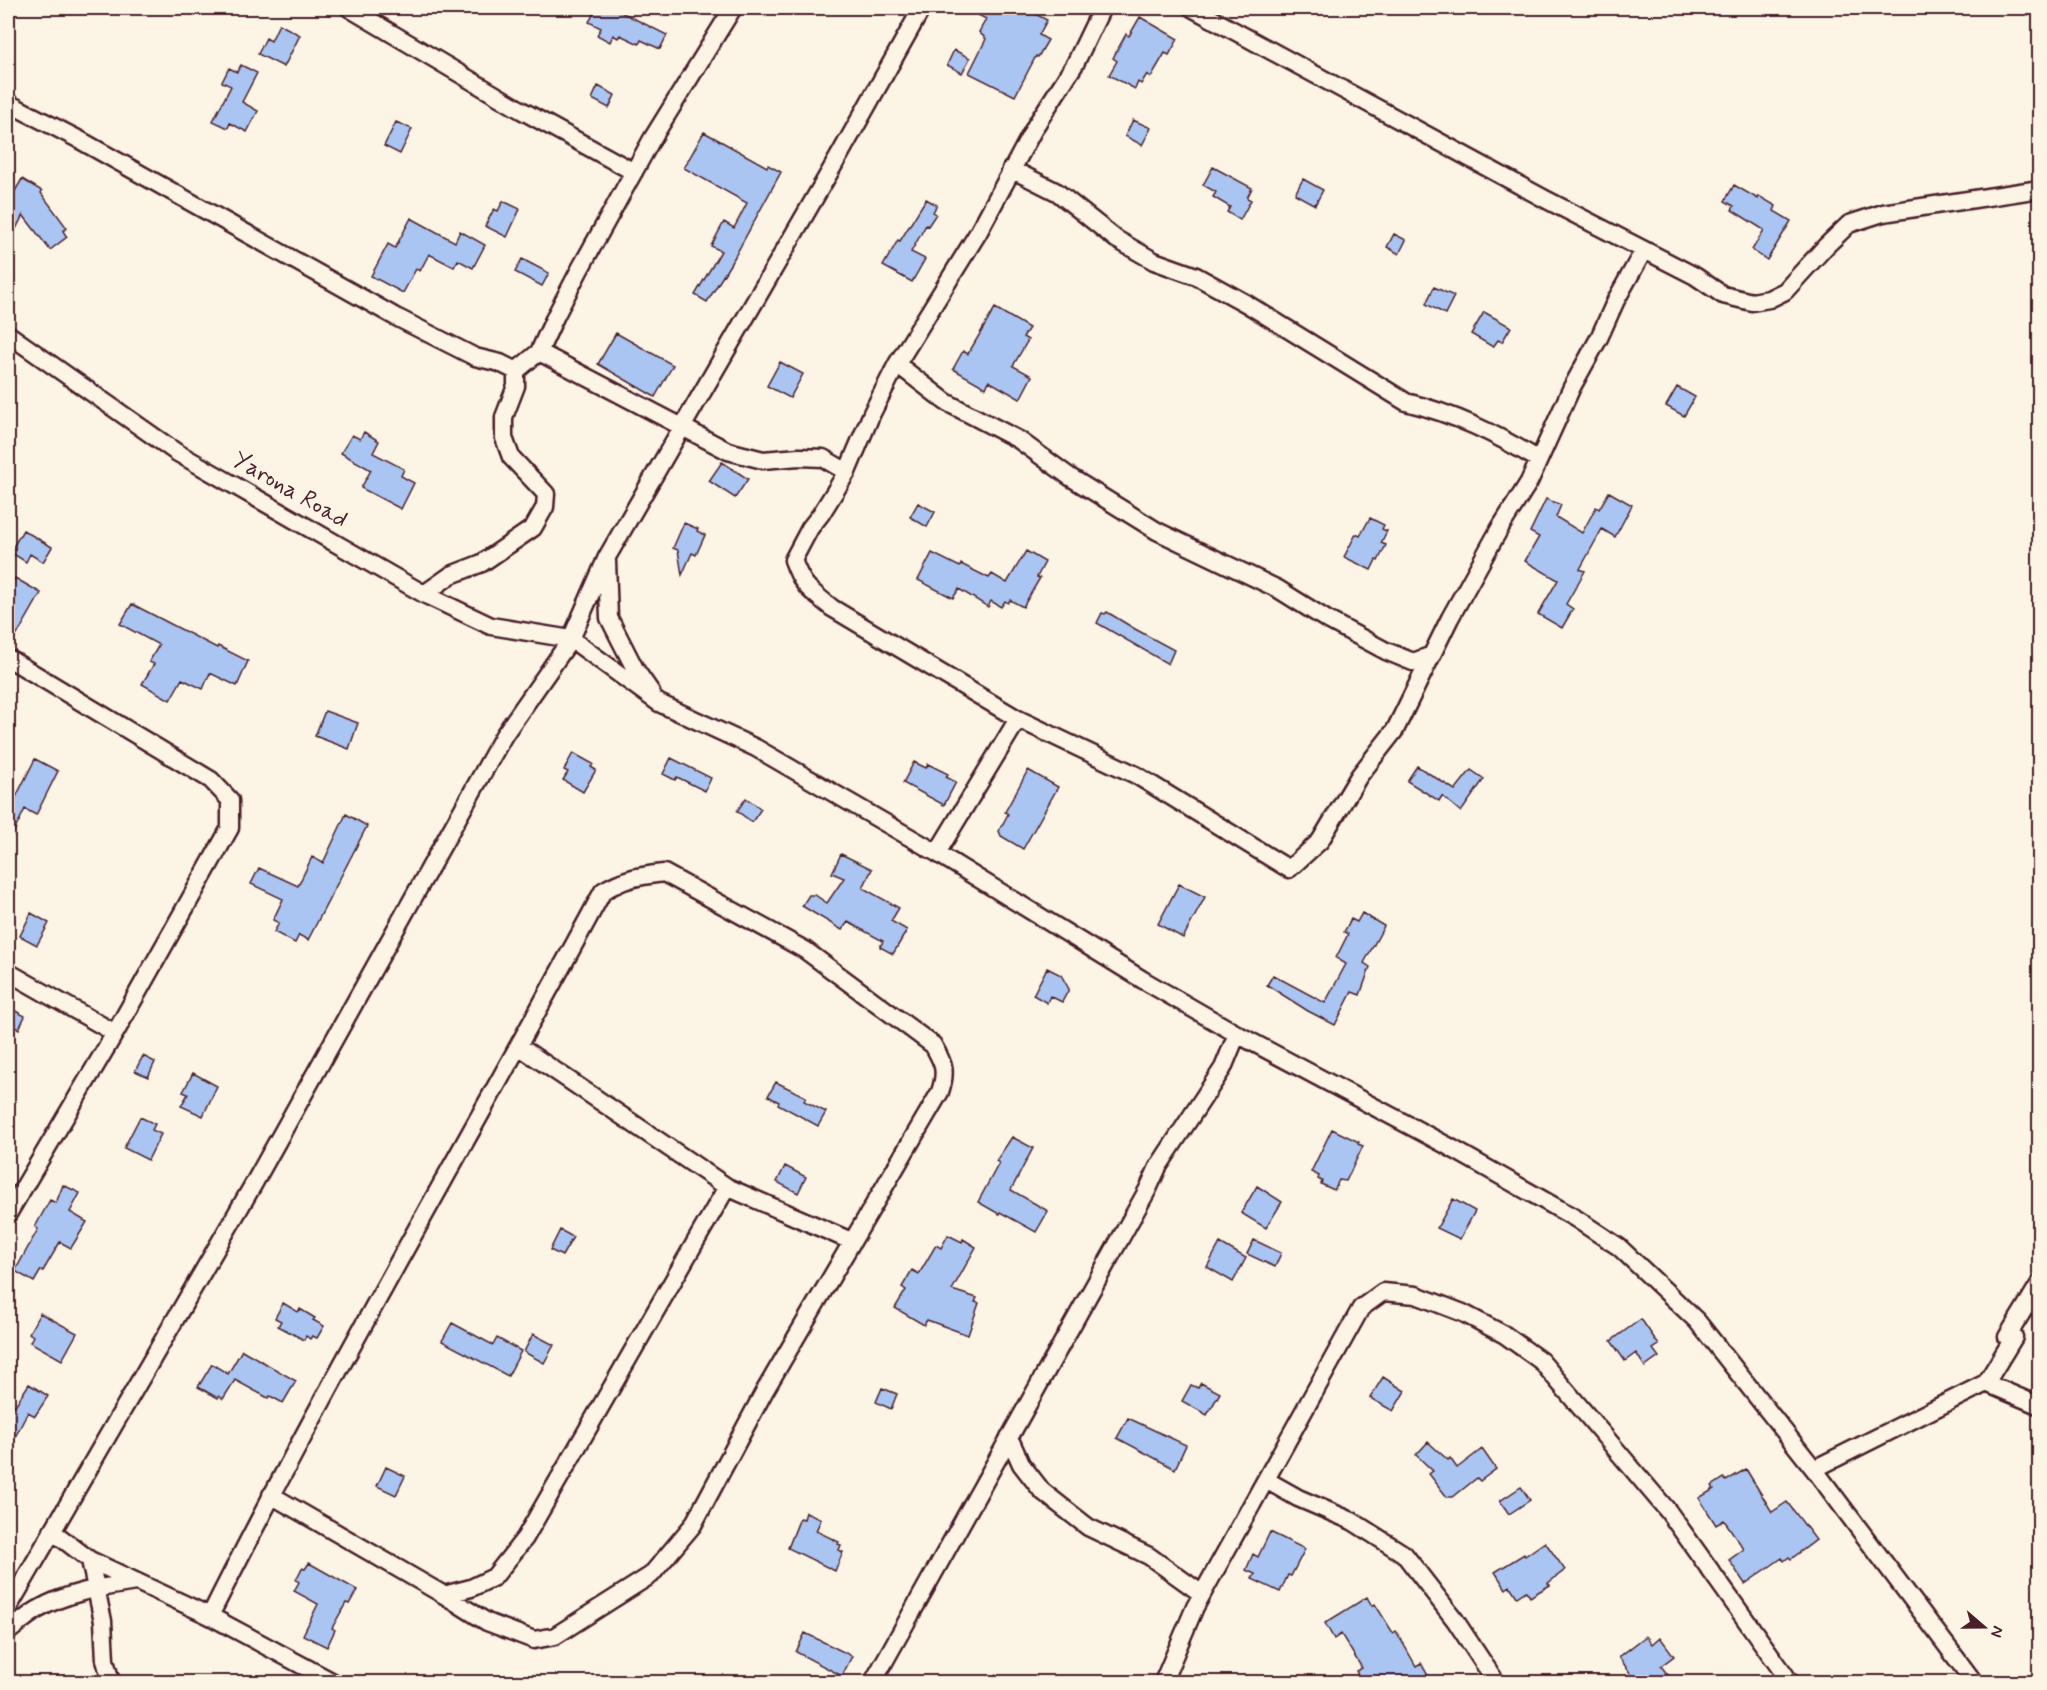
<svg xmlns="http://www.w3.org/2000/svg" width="2047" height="1690" viewBox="0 0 2047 1690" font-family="Mynerve,sans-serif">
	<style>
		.building { fill: #aac5f2; stroke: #4a1f2b; stroke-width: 1.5 }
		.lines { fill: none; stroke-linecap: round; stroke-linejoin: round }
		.minor-casing { stroke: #4a1f2b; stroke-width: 21 }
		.minor { stroke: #fcf5e5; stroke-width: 16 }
		.labels { text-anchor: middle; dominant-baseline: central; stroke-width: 6; stroke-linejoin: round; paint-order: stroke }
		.street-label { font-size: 24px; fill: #4a1f2b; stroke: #fcf5e5 }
	</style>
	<rect width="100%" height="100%" fill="#fcf5e5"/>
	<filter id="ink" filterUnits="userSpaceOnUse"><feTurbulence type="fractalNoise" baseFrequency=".0167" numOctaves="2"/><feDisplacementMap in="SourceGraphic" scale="12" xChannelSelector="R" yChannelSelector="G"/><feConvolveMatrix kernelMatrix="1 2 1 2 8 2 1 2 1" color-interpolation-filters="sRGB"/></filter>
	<g filter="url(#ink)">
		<path class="building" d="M 597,8 L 613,8 L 667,35 L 660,49 L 641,40 L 639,44 L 620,35 L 618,38 L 613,35 L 610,42 L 597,35 L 601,28 L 589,22 Z
			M 965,8 L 1024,8 L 1047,20 L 1039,35 L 1048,40 L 1038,57 L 1036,56 L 1015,96 L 969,73 L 986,39 L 979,32 L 986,19 Z
			M 1140,17 L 1178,39 L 1169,55 L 1165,53 L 1151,77 L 1147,74 L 1141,84 L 1138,82 L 1135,89 L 1109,75 L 1117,61 L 1113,58 L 1126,34 L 1129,36 Z
			M 279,24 L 300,35 L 284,67 L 258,54 L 266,38 L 271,41 Z
			M 954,50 L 970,58 L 962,73 L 947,65 Z
			M 241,65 L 257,73 L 242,102 L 258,111 L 247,132 L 230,123 L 228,128 L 213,121 L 231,86 L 222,82 L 229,68 L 237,72 Z
			M 598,86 L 615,95 L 609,108 L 592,99 Z
			M 1133,120 L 1151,128 L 1142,145 L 1125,136 Z
			M 396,122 L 412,129 L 400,154 L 384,146 Z
			M 704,132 L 767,167 L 768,165 L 781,172 L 734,258 L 707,302 L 695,295 L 721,251 L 711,246 L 724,222 L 734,228 L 747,203 L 684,168 Z
			M 1213,167 L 1252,188 L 1247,198 L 1251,200 L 1240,220 L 1227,212 L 1230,207 L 1213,197 L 1216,192 L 1203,185 Z
			M 22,179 L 42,191 L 41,193 L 67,228 L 63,231 L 67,237 L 50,250 L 23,215 L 8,245 L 8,203 Z
			M 1303,179 L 1323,190 L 1315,205 L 1295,194 Z
			M 1734,185 L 1758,199 L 1759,196 L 1776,206 L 1774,211 L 1791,221 L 1767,260 L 1752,250 L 1764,230 L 1732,210 L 1734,206 L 1725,201 Z
			M 926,199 L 937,205 L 933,212 L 936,214 L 928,226 L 926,225 L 911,252 L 925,259 L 912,282 L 883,266 L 898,240 L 900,241 Z
			M 503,201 L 520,209 L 507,237 L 485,226 L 494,209 L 498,211 Z
			M 411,218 L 455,242 L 460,231 L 485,245 L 473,268 L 458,260 L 454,267 L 429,254 L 420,271 L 416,269 L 403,293 L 371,276 L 388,244 L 395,248 Z
			M 1394,234 L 1406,240 L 1399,254 L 1387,247 Z
			M 522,259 L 549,273 L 542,286 L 515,272 Z
			M 1434,287 L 1454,296 L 1445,314 L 1426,304 Z
			M 995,308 L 1029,328 L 1023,337 L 1028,340 L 1013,366 L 1032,376 L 1020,399 L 989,381 L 986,388 L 953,369 L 963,351 L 968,354 Z
			M 1484,312 L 1511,327 L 1502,342 L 1498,340 L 1493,347 L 1471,334 Z
			M 616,333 L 673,365 L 655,397 L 598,364 Z
			M 780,362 L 803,374 L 790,398 L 767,386 Z
			M 1677,387 L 1695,397 L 1684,416 L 1666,406 Z
			M 364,432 L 379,441 L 373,453 L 404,469 L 401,476 L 414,483 L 401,509 L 361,488 L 371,470 L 341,453 L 352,435 L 360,439 Z
			M 722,462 L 748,479 L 735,498 L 709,481 Z
			M 1609,492 L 1632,505 L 1615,537 L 1602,529 L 1580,569 L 1585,571 L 1566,604 L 1573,609 L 1562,628 L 1538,614 L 1558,580 L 1525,561 L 1539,537 L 1530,532 L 1546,499 L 1561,505 L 1556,517 L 1582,533 L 1596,507 L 1599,509 Z
			M 918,503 L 935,512 L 927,527 L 910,517 Z
			M 1370,518 L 1384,525 L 1382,529 L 1387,531 L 1381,543 L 1386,545 L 1378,561 L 1376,560 L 1371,570 L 1344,557 L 1356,534 L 1360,536 Z
			M 684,523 L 698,529 L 697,531 L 705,535 L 696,555 L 692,553 L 682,575 L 678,550 L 673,548 Z
			M 23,530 L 52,547 L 43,562 L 30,554 L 26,562 L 10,552 Z
			M 1026,551 L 1045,562 L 1037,577 L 1040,578 L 1023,607 L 1010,600 L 1008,603 L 1005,601 L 1001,607 L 991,601 L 988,607 L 959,589 L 953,598 L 918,580 L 932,553 L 960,567 L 961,564 L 989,578 L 992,574 L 1007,583 Z
			M 15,578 L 41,593 L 17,635 L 8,630 L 8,591 Z
			M 132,604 L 217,648 L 218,646 L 248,661 L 237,686 L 210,673 L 203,689 L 182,679 L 170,700 L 142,684 L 154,664 L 149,662 L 159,645 L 120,624 Z
			M 1107,612 L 1135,629 L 1174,650 L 1168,664 L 1097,623 L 1102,613 L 1105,614 Z
			M 325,711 L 358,723 L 349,749 L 315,736 Z
			M 573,753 L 593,764 L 591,767 L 596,770 L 583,792 L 563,780 L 568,772 L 564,770 Z
			M 671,758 L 711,778 L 705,791 L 677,777 L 675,780 L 663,774 Z
			M 35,759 L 58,771 L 36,815 L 25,809 L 8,844 L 8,813 Z
			M 914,762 L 926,768 L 928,764 L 948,774 L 946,777 L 956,782 L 944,805 L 903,783 Z
			M 1417,766 L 1455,790 L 1471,770 L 1484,779 L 1461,812 L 1442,796 L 1439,801 L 1407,781 Z
			M 1028,770 L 1058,787 L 1023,849 L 1001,836 L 999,831 L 1008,814 L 1005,812 Z
			M 746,798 L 761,809 L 752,822 L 737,811 Z
			M 346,814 L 367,826 L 308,940 L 299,935 L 295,943 L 274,932 L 279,923 L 273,920 L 283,899 L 251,884 L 259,868 L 298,886 L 312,857 L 323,863 Z
			M 841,854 L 872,869 L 863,888 L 899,908 L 891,921 L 907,930 L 893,954 L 880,947 L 883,941 L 848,922 L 842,930 L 802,906 L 809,895 L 815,895 L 827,903 L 844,878 L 832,873 Z
			M 1179,884 L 1205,897 L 1183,938 L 1158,924 Z
			M 31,913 L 49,923 L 37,945 L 20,936 Z
			M 1362,913 L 1384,926 L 1364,963 L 1370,967 L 1360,995 L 1352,992 L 1335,1025 L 1308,1011 L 1267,985 L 1273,975 L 1325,1003 L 1346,964 L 1336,958 L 1348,934 L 1344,932 L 1351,919 L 1357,922 Z
			M 1047,968 L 1061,975 L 1069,989 L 1062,1002 L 1050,996 L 1047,1003 L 1033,995 Z
			M 8,1007 L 25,1016 L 19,1029 L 8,1024 Z
			M 143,1056 L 155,1062 L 148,1077 L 135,1071 Z
			M 193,1073 L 217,1086 L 203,1116 L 181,1106 L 188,1094 L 183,1092 Z
			M 776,1082 L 806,1097 L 804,1101 L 826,1112 L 818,1126 L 778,1104 L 779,1102 L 768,1096 Z
			M 140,1117 L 155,1124 L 152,1130 L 161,1134 L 148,1160 L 124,1148 Z
			M 1332,1129 L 1359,1142 L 1358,1144 L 1363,1146 L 1346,1181 L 1339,1180 L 1334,1190 L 1321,1184 L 1322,1181 L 1318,1179 L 1319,1176 L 1311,1172 Z
			M 1012,1137 L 1033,1148 L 1011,1190 L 1048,1211 L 1036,1232 L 1000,1212 L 999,1214 L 978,1202 L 999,1163 L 996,1161 Z
			M 785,1166 L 806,1177 L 798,1193 L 777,1182 Z
			M 63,1185 L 80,1193 L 70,1212 L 87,1222 L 71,1248 L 60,1242 L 43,1271 L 41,1270 L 34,1282 L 15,1271 L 38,1229 L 35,1227 L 50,1200 L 56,1203 Z
			M 1257,1186 L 1282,1202 L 1266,1228 L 1241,1213 Z
			M 1453,1199 L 1475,1211 L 1460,1239 L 1437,1228 Z
			M 560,1230 L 573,1237 L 562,1256 L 550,1250 Z
			M 948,1235 L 962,1242 L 963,1239 L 976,1247 L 952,1290 L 977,1298 L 975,1302 L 979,1303 L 968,1335 L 927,1320 L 924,1325 L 895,1308 L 906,1290 L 902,1287 L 912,1270 L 919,1274 L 936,1245 L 941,1248 Z
			M 1254,1240 L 1281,1253 L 1275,1267 L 1247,1254 Z
			M 1220,1243 L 1246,1258 L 1233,1282 L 1207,1267 Z
			M 283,1303 L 298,1312 L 300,1309 L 315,1318 L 313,1320 L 324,1326 L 317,1338 L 312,1336 L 310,1339 L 306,1336 L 304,1340 L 278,1326 L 281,1321 L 275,1318 Z
			M 40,1313 L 77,1333 L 62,1360 L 30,1342 L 33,1336 L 29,1333 Z
			M 1641,1319 L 1659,1345 L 1653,1349 L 1659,1357 L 1645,1367 L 1636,1353 L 1625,1361 L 1611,1341 Z
			M 452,1323 L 493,1345 L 497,1338 L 521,1351 L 508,1376 L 442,1341 Z
			M 533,1334 L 554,1345 L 544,1363 L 524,1352 Z
			M 242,1350 L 296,1381 L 283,1403 L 270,1396 L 268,1398 L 235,1380 L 223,1399 L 219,1396 L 218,1398 L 198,1387 L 212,1364 L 228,1374 Z
			M 1383,1377 L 1405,1391 L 1393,1411 L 1370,1398 Z
			M 1201,1383 L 1220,1393 L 1207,1415 L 1182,1401 L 1191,1385 L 1198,1388 Z
			M 29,1384 L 48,1396 L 35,1416 L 28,1412 L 8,1451 L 8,1416 Z
			M 882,1388 L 897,1394 L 891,1409 L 876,1402 Z
			M 1128,1418 L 1186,1445 L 1175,1469 L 1117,1438 Z
			M 1428,1442 L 1448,1460 L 1450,1458 L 1457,1468 L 1482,1449 L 1496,1469 L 1480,1481 L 1477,1478 L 1453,1497 L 1447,1497 L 1429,1474 L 1433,1471 L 1416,1455 Z
			M 386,1467 L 405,1476 L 396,1495 L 377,1486 Z
			M 1746,1469 L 1772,1512 L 1787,1502 L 1816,1540 L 1791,1559 L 1789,1557 L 1784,1561 L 1782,1558 L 1745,1584 L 1729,1560 L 1744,1549 L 1724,1520 L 1716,1525 L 1699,1498 L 1714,1489 L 1712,1486 L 1724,1478 L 1726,1481 Z
			M 1521,1487 L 1530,1500 L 1509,1514 L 1500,1501 Z
			M 806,1512 L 821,1519 L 816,1531 L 839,1542 L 838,1544 L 841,1545 L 839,1550 L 843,1552 L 835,1571 L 788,1548 L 800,1518 L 804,1519 Z
			M 1270,1532 L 1305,1549 L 1291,1576 L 1288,1575 L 1280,1592 L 1252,1579 L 1255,1574 L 1246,1570 L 1253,1554 L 1258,1557 Z
			M 1545,1542 L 1565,1570 L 1548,1583 L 1550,1585 L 1530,1597 L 1526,1591 L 1517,1597 L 1510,1586 L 1506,1589 L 1495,1572 L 1524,1554 L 1525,1556 Z
			M 309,1563 L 357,1590 L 349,1604 L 346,1603 L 332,1628 L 335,1630 L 327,1647 L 303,1635 L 318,1604 L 294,1591 L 299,1582 L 296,1580 L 302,1568 L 305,1569 Z
			M 1367,1597 L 1372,1606 L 1375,1604 L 1393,1633 L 1396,1631 L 1416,1666 L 1421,1663 L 1432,1683 L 1362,1683 L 1356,1671 L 1362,1668 L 1341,1634 L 1334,1639 L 1325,1623 Z
			M 805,1633 L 852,1656 L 842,1676 L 796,1652 Z
			M 1646,1636 L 1652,1644 L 1660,1637 L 1674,1656 L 1661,1666 L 1674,1683 L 1637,1683 L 1619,1657 Z"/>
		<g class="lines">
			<defs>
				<path id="minor" d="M 349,8 L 521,110 L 634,172
					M 733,8 L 652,139 L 580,269 L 556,315 L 539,352 L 728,451 L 763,460 L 799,457 L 823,458 L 847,472
					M 1102,8 L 1075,64 L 1036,125 L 978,233 L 897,364 L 872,413 L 847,472 L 821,514 L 810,528 L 793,560 C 803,588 810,590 832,608 L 1018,719 L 1136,775 L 1289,869 L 1320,841 L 1359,776 L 1395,730 L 1450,618 L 1500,528 L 1529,482 L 1572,387 L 1599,338 L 1616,300 L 1644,250
					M 1192,8 L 1545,199 L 1695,276 L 1723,295 L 1752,302 L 1769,299 L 1785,291 L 1826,246 L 1849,224 L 1883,213 L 2040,189
					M 8,103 L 78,139 L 394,316 L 475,357 L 500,363 L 516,371 L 539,352
					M 1011,169 L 1057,192 L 1116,239 L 1154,261 L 1196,276 L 1247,304 L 1406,402 C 1455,414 1496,434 1539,460
					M 8,334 L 176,452 L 424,594 L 491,626 L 571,639 L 659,703 L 756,748 L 937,853 L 1143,980 L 1237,1034 L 1446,1145 L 1575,1218 L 1619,1247 L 1697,1321 L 1814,1469 L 1974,1682
					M 897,364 L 946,402 L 1019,440 L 1070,477 L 1157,531 L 1278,589 L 1326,619 L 1386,651 L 1413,662 L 1432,655
					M 607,561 L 609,618 L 635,669 L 651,692
					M 424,594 L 451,575 L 482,563 L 533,528 L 545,507 L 546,494 L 511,457 L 504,438 L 504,417 L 516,386 L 516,371
					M 8,658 L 211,780 L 230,800 L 230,828 L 115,1033 L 8,1214
					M 937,853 L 1018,719
					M 8,972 L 115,1033
					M 520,1047 L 727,1187 L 851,1241
					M 1986,1383 L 2040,1406
					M 1009,1437 L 1021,1464 L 1042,1491 L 1088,1527 L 1149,1556 L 1202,1594
					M 1814,1469 L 1986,1383 L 2014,1337 L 2007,1337 L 2040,1283
					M 1266,1480 L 1298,1498 L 1352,1521 L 1404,1554 L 1455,1620 L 1496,1682
					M 52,1531 L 90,1560 L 210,1616 L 333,1682
					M 90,1560 L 103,1621 L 105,1660 L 111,1682
					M 444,1595 L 471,1588 L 494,1577 L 525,1538 L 727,1187
					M 8,1608 L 253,1185 L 504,735 L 571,639 L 607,557 L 839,156 L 922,8
					M 210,1616 C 333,1370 473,1133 603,891 C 625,878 639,876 664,873 L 805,950 L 933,1045 C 944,1064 947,1071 940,1092 L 764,1392 L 693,1525 L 651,1575 L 555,1636 L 534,1640 L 487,1622 L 444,1595 L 271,1495
					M 8,1632 C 17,1625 27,1616 37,1610 C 67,1592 103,1587 136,1582
					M 873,1682 L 1148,1189 L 1158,1167 L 1223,1068 L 1237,1034
					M 1163,1682 L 1195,1607 L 1361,1308 L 1383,1292 L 1416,1295 L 1463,1313 L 1505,1335 L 1541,1361 L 1668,1511 L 1790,1682"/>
			</defs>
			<use href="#minor" class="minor-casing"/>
			<use href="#minor" class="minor"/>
		</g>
	</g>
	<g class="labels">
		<g class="street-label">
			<text transform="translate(290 490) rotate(30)">Yarona Road</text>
		</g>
	</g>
	<rect width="2047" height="1690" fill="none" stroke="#fcf5e5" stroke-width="30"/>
	<rect x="15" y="15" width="2017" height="1660" fill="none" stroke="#4a1f2b" stroke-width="2" filter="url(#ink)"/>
	<g transform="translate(1984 1627) rotate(110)" stroke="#fcf5e5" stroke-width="4.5" paint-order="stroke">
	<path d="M0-4.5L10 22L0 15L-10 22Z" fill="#4a1f2b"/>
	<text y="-9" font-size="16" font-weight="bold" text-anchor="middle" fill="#4a1f2b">N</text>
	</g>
</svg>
